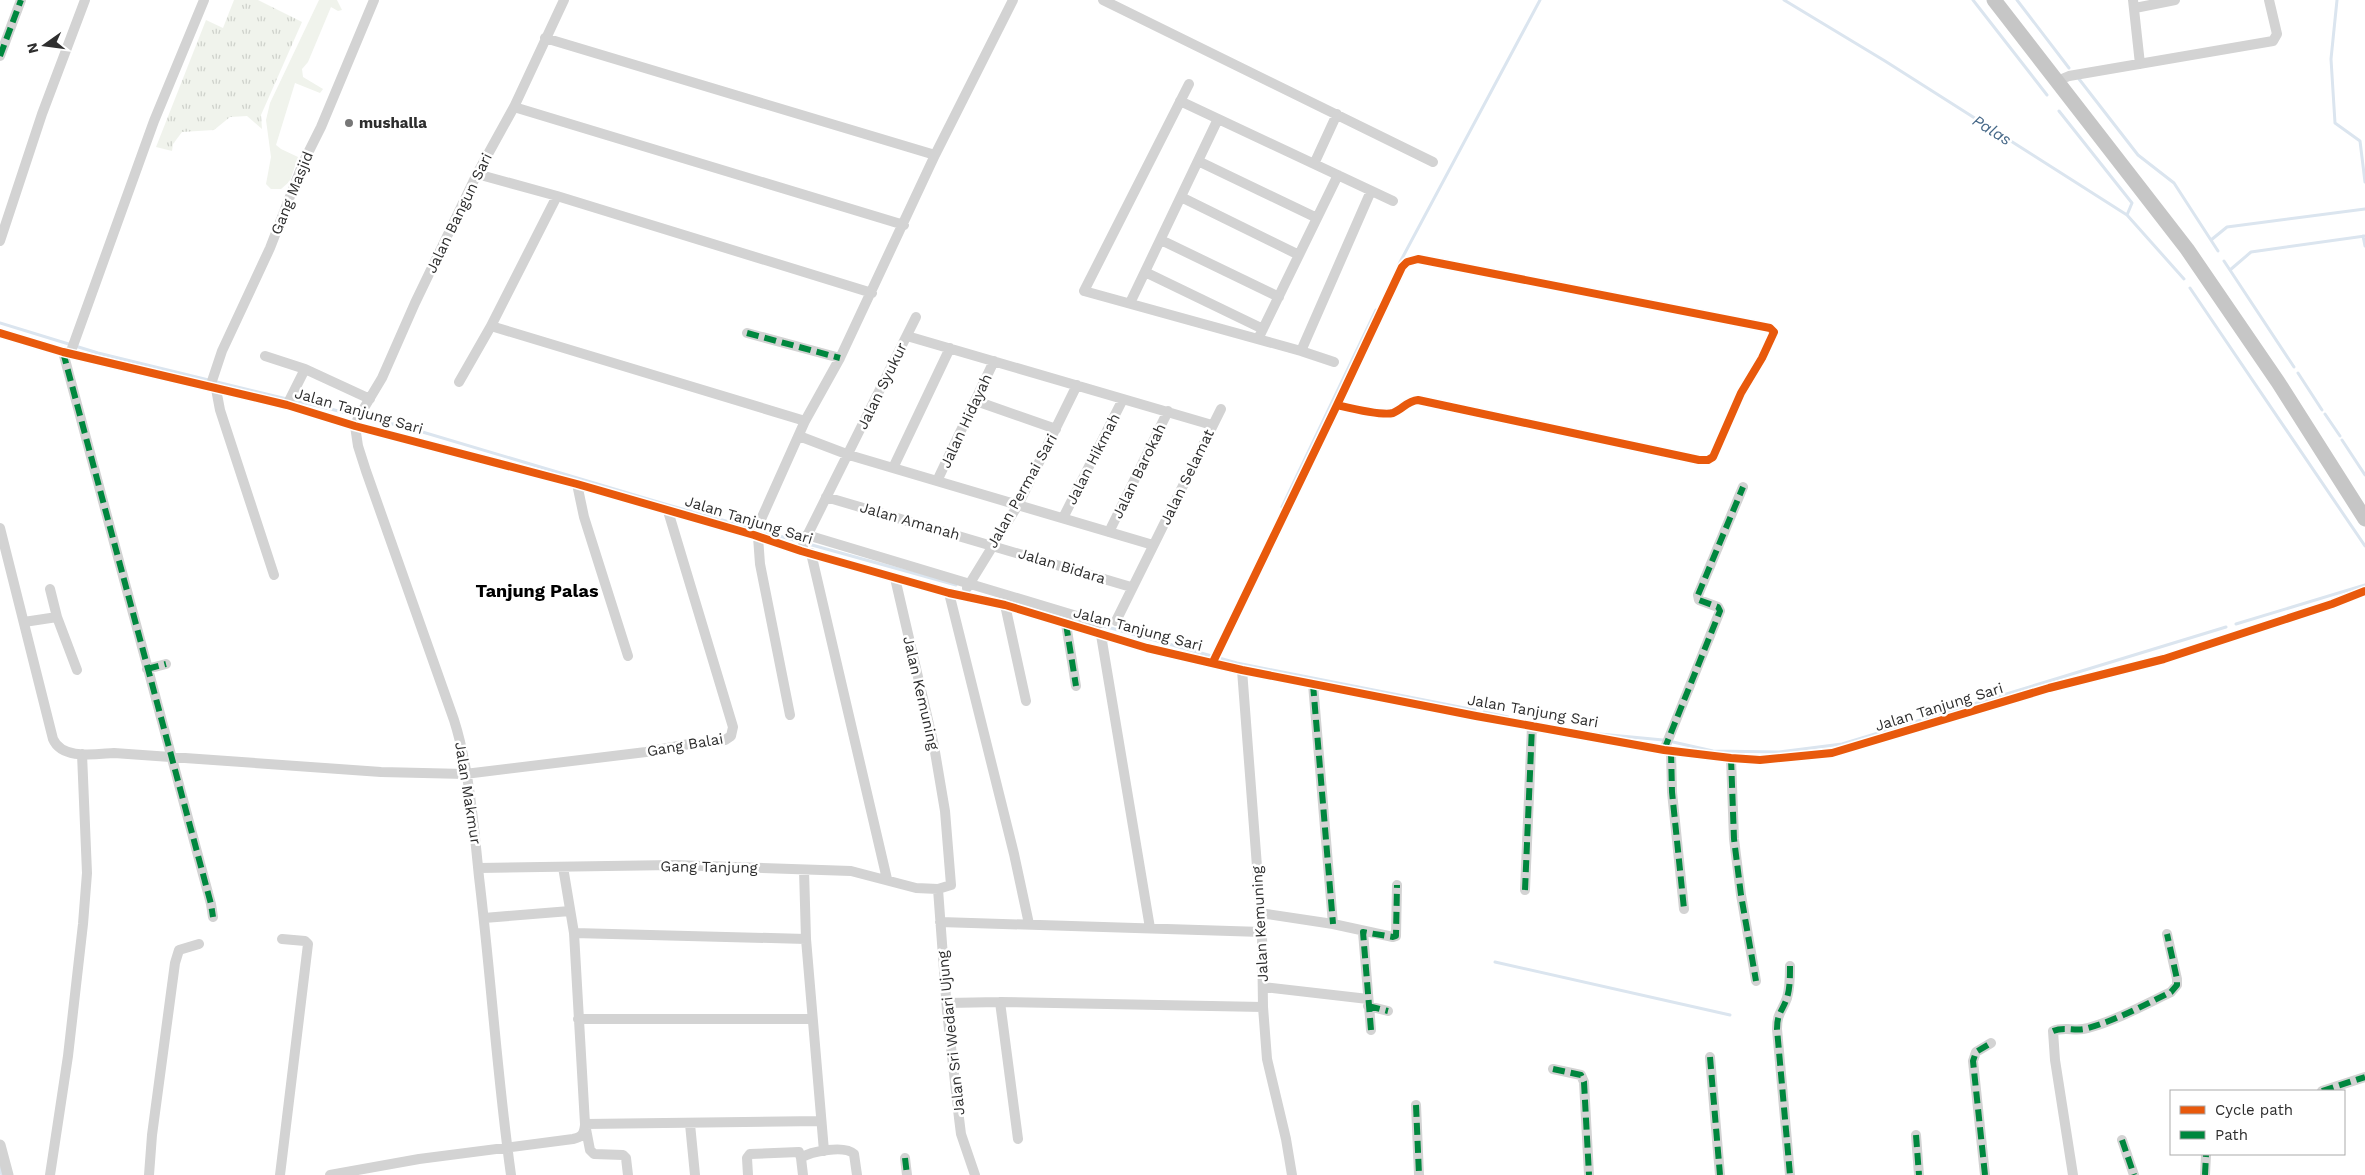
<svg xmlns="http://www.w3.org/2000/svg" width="2365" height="1175" viewBox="0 0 2365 1175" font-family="'Work Sans',sans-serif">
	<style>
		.grass { fill: url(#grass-tufts) }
		.park { fill: #f0f3ec }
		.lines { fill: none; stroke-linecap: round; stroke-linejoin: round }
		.stream { stroke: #dbe5ef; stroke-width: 3 }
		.minor { stroke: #d3d3d3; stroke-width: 10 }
		.tertiary { stroke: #d3d3d3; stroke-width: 11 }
		.primary { stroke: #c6c6c6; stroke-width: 15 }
		.quiet { stroke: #00873e; stroke-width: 6; stroke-dasharray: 12 6; stroke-linecap: butt }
		.cycleway-casing { stroke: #fff; stroke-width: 11 }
		.cycleway { stroke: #e8590c; stroke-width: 8 }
		.poi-dot { fill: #777; stroke: #fff; stroke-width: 2 }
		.labels { text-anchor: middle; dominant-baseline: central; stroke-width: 5; stroke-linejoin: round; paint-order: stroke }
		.poi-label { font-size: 15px; font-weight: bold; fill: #2e2e2e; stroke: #fff; text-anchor: start }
		.street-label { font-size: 15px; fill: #2e2e2e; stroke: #fff }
		.water-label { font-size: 16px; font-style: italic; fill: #456787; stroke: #fff }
		.quarter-label { font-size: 18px; font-weight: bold; fill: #000; stroke: #fff }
	</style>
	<defs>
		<pattern id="grass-tufts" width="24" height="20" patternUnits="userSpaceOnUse" patternTransform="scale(1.25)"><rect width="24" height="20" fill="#f0f3ec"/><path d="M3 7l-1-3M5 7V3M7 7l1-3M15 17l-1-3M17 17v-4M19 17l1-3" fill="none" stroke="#ced1cb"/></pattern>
	</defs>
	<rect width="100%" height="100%" fill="#fff"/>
	<path class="grass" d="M 234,0 L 258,0 L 302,22 L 261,115 L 262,129 L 247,116 L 230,117 L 214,130 L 182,132 L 173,144 L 172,151 L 156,147 L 206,20 L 223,28 Z"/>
	<path class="park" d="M 319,0 L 337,0 L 342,10 L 338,11 L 331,7 L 308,62 L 302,69 L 303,77 L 323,89 L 320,93 L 295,83 L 276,145 L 281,149 L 298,157 L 290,181 L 281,189 L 271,189 L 266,184 L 271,157 L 266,120 L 270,103 Z"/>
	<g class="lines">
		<path class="stream" d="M 1784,0 L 1885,61 L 2127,215 L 2184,279
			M 1973,0 L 2047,95
			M 2017,0 L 2069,68
			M 2337,0 L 2331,59 L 2335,123 L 2360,141 L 2365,182
			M 2079,79 L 2138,155 L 2174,183 L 2218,251
			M 2059,111 L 2132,203 L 2127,215
			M 2363,236 L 2365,246
			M 2211,240 L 2227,227 L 2365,209
			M 2224,261 L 2294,367
			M 1399,264 L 1540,0
			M 2230,270 L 2251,252 L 2365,236
			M 2190,288 L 2365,546
			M 0,323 L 98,353 L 287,399
			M 2298,373 L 2322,410
			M 293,400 L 409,428 L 668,505 L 956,585
			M 2325,414 L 2340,436
			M 2342,440 L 2365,475
			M 1282,507 L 1376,310
			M 2236,624 L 2365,585
			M 1100,625 L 1237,663 L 1475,710
			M 1484,712 L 1508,717
			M 1600,734 L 1663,740
			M 1673,742 L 1713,751 L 1779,752 L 1842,744 L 2226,627
			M 1495,962 L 1730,1015
			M 0,1168 L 2,1175"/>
		<path class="minor" d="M 1103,0 L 1433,162
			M 2133,0 L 2140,64
			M 2135,8 L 2175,0
			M 545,38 L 935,155 L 840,358 L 805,421 L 754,535
			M 0,56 L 21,0
			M 2057,81 L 2069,76 L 2273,41 L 2277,34 L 2269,0
			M 1189,84 L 1084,291 L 1301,351 L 1334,362
			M 1180,101 L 1393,201
			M 514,107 L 904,225
			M 935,155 L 1013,0
			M 1198,161 L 1317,218
			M 1314,164 L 1337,114
			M 477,174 L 557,196 L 872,293
			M 1181,197 L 1299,255
			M 1161,240 L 1279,297
			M 0,241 L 42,114 L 85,0
			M 1145,272 L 1263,329
			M 1130,303 L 1218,119
			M 491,326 L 557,196
			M 0,333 L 63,352 L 287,405 L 355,426 L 577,484 L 754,535 L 801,551 L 949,593 L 1005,605 L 1147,648 L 1242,670 L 1476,716 L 1664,750 L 1731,758 L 1760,760 L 1832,753 L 2049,688 L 2164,659 L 2332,604 L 2365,591
			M 747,333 L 840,358
			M 907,336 L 1212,425
			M 1258,339 L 1338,175
			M 1301,351 L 1371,191
			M 63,352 L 211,904 L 213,917
			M 70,354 L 154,121 L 204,0
			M 265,356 L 305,369 L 287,405
			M 305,369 L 370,399
			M 459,382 L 491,326 L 805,421
			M 210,387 L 222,351 L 270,248 L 303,163 L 321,127 L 374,0
			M 216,389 L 220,410 L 274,575
			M 976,401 L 1056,429
			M 799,436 L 849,455 L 1153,545
			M 893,468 L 950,348
			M 937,481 L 994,361
			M 577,484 L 584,517 L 628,656
			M 826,497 L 1131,587
			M 1063,518 L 1123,399
			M 0,528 L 53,739 C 62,760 95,754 114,753 L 381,772 L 465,774 L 646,752 L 689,744 L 725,740 L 731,736 L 733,727 L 668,511
			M 1109,532 L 1168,411
			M 807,535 L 1100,623
			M 758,537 L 760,564 L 790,715
			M 801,551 L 805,540 L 916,317
			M 811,553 L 887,879
			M 967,588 L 1018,505 L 1077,385
			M 50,589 L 57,617
			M 949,593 L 1014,854 L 1029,924
			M 1005,605 L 1026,701
			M 1116,621 L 1221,409
			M 24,622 L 57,617 L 77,670
			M 1066,624 L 1076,686
			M 1101,635 L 1150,928
			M 1213,662 L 1337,405 C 1350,408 1381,416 1393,413 C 1403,409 1407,401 1418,400 L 1699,460 L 1708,460 L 1713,457 L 1741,393 L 1762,358 L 1774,332 L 1770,328 L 1418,259 L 1407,262 L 1402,267 L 1337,405
			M 147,669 L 166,664
			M 1242,670 L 1262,932 L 1263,1007 L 1267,1059 L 1286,1139 L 1292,1175
			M 1313,684 L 1333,924
			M 1664,750 L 1720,611 L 1718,607 L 1699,600 L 1698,595 L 1743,487
			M 1671,751 L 1672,792 L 1684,909
			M 1731,758 L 1734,839 L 1741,895 L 1756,981
			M 563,867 L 574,933 L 585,1124 L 590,1150 L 594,1154 L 623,1155 L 626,1158 L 628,1175
			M 479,868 L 674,865 L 851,871 L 916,888 L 938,889 L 951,885 L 945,811 L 934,746 L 895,578
			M 804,870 L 806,939 L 824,1151
			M 938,889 L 947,1011 L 959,1118 L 961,1134 L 975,1175
			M 1525,890 L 1532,726
			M 1260,913 L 1333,924 L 1393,937 L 1396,936 L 1397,885
			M 484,918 L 570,911
			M 940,922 L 1262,932
			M 1363,932 L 1371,1030
			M 574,933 L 806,939
			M 1790,966 C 1790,977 1790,988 1787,998 C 1782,1012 1777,1013 1777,1029 L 1790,1175
			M 1263,987 L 1368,999
			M 1000,1002 L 1018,1139
			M 947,1003 L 1000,1002 L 1263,1007
			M 1368,1006 L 1388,1011
			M 578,1019 L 812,1019
			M 1710,1057 L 1720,1175
			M 1553,1069 L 1581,1075 L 1584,1082 L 1589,1175
			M 2322,1091 L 2365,1077
			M 1416,1105 L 1419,1175
			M 585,1124 L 821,1121
			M 690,1124 L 695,1175
			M 1916,1135 L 1919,1175
			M 2122,1140 L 2134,1175
			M 905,1158 L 907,1175
			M 50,1175 L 68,1056 L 83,924 L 87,873 L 82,754
			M 149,1175 L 152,1135 L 175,963 L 179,950 L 199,944
			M 280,1175 L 308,944 L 305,941 L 282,939
			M 330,1175 L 419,1159 L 573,1139 C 582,1137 584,1134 585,1125
			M 511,1175 C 497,1076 491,976 479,877 C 474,827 469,767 454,720 L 366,471 L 358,446 L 355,426 L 358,418 L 382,378 L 415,303 L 477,174 L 514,107 L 564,0
			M 748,1175 L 747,1158 L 750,1154 L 799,1152 L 801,1158
			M 803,1175 L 801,1158 C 811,1151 845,1145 854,1154 L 857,1175
			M 1985,1175 L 1973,1061 L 1976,1052 L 1991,1043
			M 2073,1175 L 2055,1060 L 2053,1031 C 2065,1026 2076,1032 2088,1028 C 2117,1020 2144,1005 2171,992 L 2177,985 L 2177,979 L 2167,934
			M 2205,1175 L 2206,1155"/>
		<path class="tertiary" d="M 0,1145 L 8,1175"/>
		<path class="primary" d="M 1994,0 L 2187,249 L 2278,382 L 2365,519"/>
		<path class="quiet" d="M 0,56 L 21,0
			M 747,333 L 840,358
			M 63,352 L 211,904 L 213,917
			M 1066,624 L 1076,686
			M 147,669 L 166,664
			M 1313,684 L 1333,924
			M 1664,750 L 1720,611 L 1718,607 L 1699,600 L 1698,595 L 1743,487
			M 1671,751 L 1672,792 L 1684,909
			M 1731,758 L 1734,839 L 1741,895 L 1756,981
			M 1525,890 L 1532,726
			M 1790,966 C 1790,977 1790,988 1787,998 C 1782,1012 1777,1013 1777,1029 L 1790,1175
			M 1368,1006 L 1388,1011
			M 1371,1030 L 1363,932 L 1393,937 L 1396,936 L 1397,885
			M 2053,1031 C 2065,1026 2076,1032 2088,1028 C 2117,1020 2144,1005 2171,992 L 2177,985 L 2177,979 L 2167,934
			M 1710,1057 L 1720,1175
			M 1553,1069 L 1581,1075 L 1584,1082 L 1589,1175
			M 2322,1091 L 2365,1077
			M 1416,1105 L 1419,1175
			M 1916,1135 L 1919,1175
			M 2122,1140 L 2134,1175
			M 905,1158 L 907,1175
			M 1985,1175 L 1973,1061 L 1976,1052 L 1991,1043
			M 2205,1175 L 2206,1155"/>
		<defs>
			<path id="cycleway" d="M 0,333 L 63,352 L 287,405 L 355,426 L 577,484 L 754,535 L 801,551 L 949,593 L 1005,605 L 1147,648 L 1242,670 L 1476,716 L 1664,750 L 1731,758 L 1760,760 L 1832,753 L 2049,688 L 2164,659 L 2332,604 L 2365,591
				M 1213,662 L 1337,405 C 1350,408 1381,416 1393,413 C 1403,409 1407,401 1418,400 L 1699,460 L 1708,460 L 1713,457 L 1741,393 L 1762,358 L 1774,332 L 1770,328 L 1418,259 L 1407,262 L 1402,267 L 1337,405"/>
		</defs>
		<use href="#cycleway" class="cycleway-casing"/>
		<use href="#cycleway" class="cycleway"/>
	</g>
	<circle class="poi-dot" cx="349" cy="123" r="5"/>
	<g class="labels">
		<g class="poi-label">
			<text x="359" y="123">mushalla</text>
		</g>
		<g class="street-label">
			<text transform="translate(292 193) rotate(-68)">Gang Masjid</text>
			<text transform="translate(459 213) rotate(-64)">Jalan Bangun Sari</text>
			<text transform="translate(882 386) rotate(-64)">Jalan Syukur</text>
			<text transform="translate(359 411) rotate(16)">Jalan Tanjung Sari</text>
			<text transform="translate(966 421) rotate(-65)">Jalan Hidayah</text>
			<text transform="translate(1093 459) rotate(-63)">Jalan Hikmah</text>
			<text transform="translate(1139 471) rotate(-64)">Jalan Barokah</text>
			<text transform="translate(1187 477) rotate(-64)">Jalan Selamat</text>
			<text transform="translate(1022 491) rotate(-61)">Jalan Permai Sari</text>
			<text transform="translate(749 520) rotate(17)">Jalan Tanjung Sari</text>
			<text transform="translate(910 521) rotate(16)">Jalan Amanah</text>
			<text transform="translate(1062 566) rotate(17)">Jalan Bidara</text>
			<text transform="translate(1138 629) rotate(15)">Jalan Tanjung Sari</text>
			<text transform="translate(921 693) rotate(77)">Jalan Kemuning</text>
			<text transform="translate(1939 707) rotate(-17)">Jalan Tanjung Sari</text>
			<text transform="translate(1533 711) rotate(10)">Jalan Tanjung Sari</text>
			<text transform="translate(685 745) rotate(-10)">Gang Balai</text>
			<text transform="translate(468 793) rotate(81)">Jalan Makmur</text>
			<text transform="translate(709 867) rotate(1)">Gang Tanjung</text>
			<text transform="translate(1260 924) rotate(-93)">Jalan Kemuning</text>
			<text transform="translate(951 1033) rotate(-96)">Jalan Sri Wedari Ujung</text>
		</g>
		<g class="water-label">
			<text transform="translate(1992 130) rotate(32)">Palas</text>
		</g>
		<g class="quarter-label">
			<text x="537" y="590">Tanjung Palas</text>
		</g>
	</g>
	<rect x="2170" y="1090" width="175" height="65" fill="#ffffff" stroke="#ababab"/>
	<rect x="2180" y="1106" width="25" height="8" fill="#e8590c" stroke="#ababab"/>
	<text x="2215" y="1115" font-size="15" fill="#2e2e2e">Cycle path</text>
	<rect x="2180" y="1131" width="25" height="8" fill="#00873e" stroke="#ababab"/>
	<text x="2215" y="1140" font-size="15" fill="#2e2e2e">Path</text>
	<g transform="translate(45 45) rotate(256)" stroke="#ffffff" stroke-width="4" paint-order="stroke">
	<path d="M0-4L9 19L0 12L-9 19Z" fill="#2e2e2e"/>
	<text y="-8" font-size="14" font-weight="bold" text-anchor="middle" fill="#2e2e2e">N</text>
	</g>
</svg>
